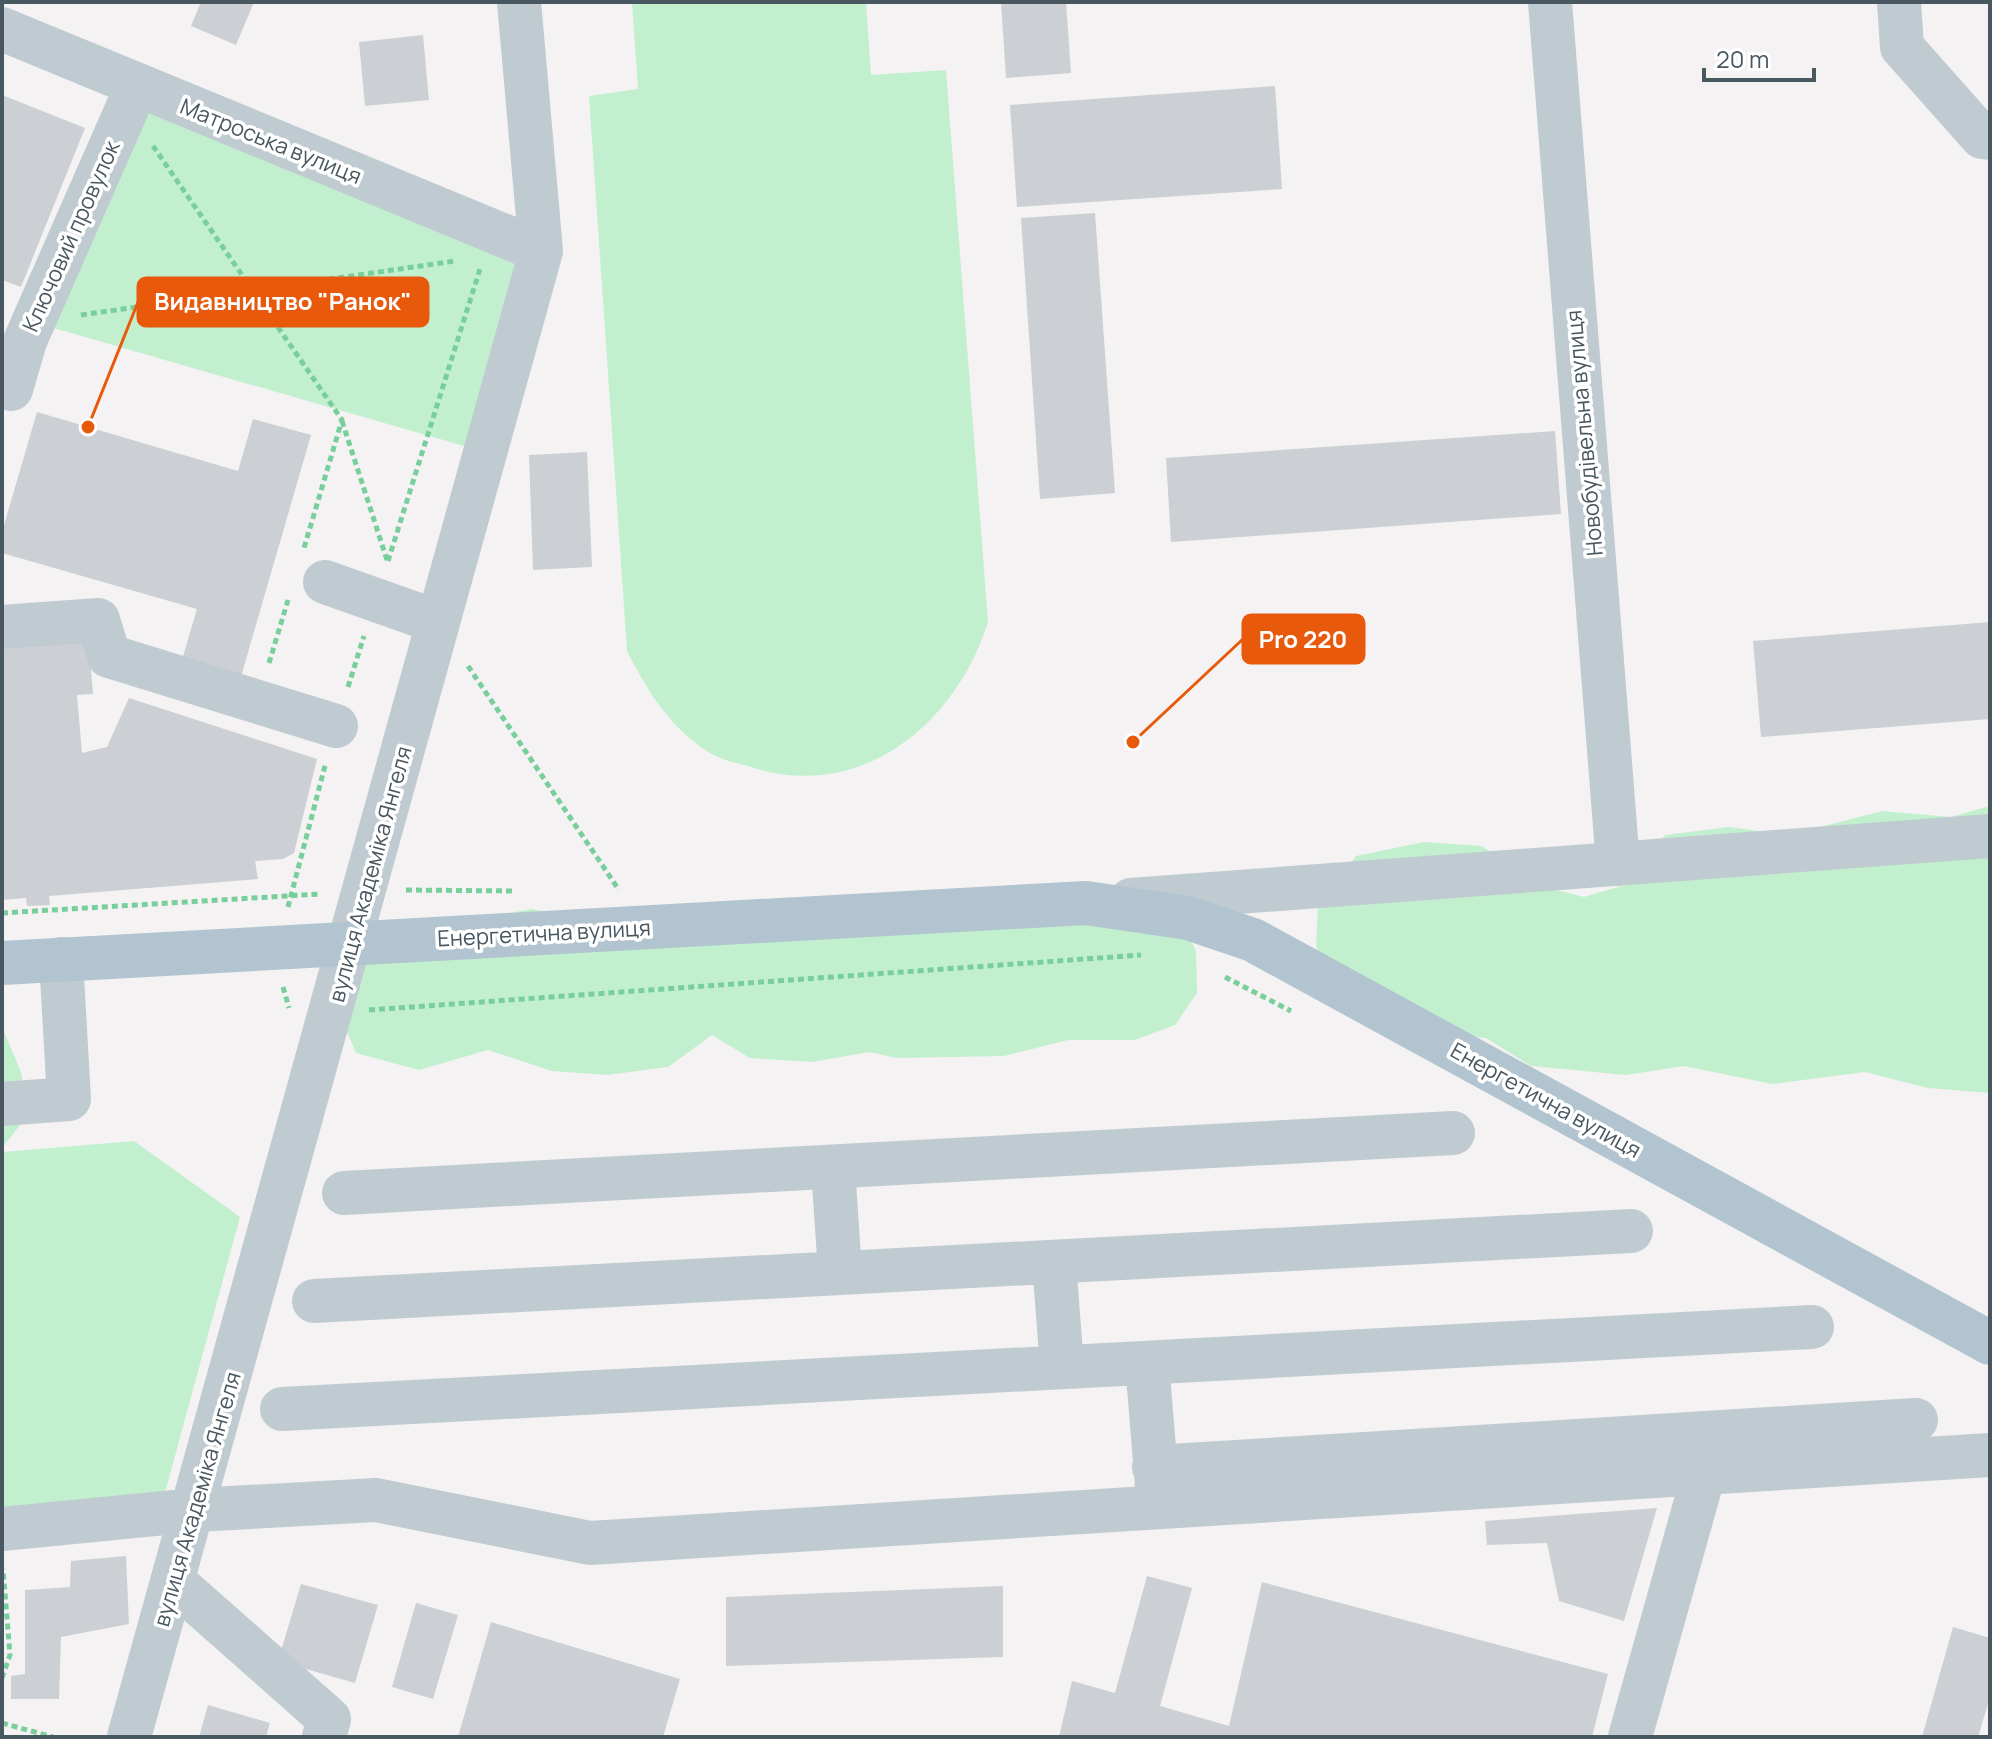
<svg xmlns="http://www.w3.org/2000/svg" width="1992" height="1739" viewBox="0 0 1992 1739" font-family="Manrope,sans-serif">
	<style>
		.green { fill: #c2f0cf }
		.building { fill: #ccd0d4 }
		.lines { fill: none; stroke-linecap: round; stroke-linejoin: round }
		.path { stroke: #79cf9c; stroke-width: 5; stroke-dasharray: 6 4; stroke-linecap: butt }
		.minor { stroke: #c0cbd1; stroke-width: 44 }
		.major { stroke: #b2c4d0; stroke-width: 44 }
		.labels { text-anchor: middle; dominant-baseline: central; stroke-width: 7; stroke-linejoin: round; paint-order: stroke }
		.street-label { font-size: 22px; fill: #495760; stroke: #fff }
		.leader { fill: none; stroke: #e8590c; stroke-width: 3 }
		.callout-dot { fill: #e8590c; stroke: #fff; stroke-width: 3 }
		.callout { fill: #e8590c; stroke: #e8590c; stroke-width: 3 }
		.callout-label { font-size: 24px; text-anchor: middle; font-weight: bold; fill: #fff }
	</style>
	<rect width="100%" height="100%" fill="#f4f2f2"/>
	<path class="green" d="M 632,2 L 866,2 L 871,75 L 946,70 L 988,622 C 956,724 861,803 751,767 C 738,763 721,760 710,753 C 670,728 648,692 627,651 L 589,96 L 638,89 Z
		M 137,86 L 541,251 L 485,452 L 33,322 Z
		M 1990,806 L 1990,1093 L 1928,1088 L 1865,1072 L 1772,1084 L 1684,1066 L 1626,1075 L 1531,1066 L 1486,1038 L 1395,1033 L 1345,1005 L 1316,947 L 1318,906 L 1356,856 L 1424,842 L 1482,846 L 1534,884 L 1584,897 L 1625,885 L 1665,835 L 1729,827 L 1789,835 L 1882,811 L 1951,817 Z
		M 1012,885 L 1094,889 L 1175,910 L 1196,951 L 1197,993 L 1175,1025 L 1135,1040 L 1068,1040 L 1004,1056 L 897,1058 L 869,1052 L 812,1062 L 750,1058 L 712,1035 L 668,1067 L 607,1075 L 552,1071 L 488,1050 L 419,1070 L 356,1053 L 340,1015 L 355,966 L 437,926 L 532,909 L 604,925 L 957,897 Z
		M 2,1027 L 21,1072 L 28,1115 L 2,1148 Z
		M 134,1141 L 240,1217 L 163,1500 L 2,1509 L 2,1152 Z"/>
	<path class="building" d="M 201,2 L 254,2 L 236,45 L 191,26 Z
		M 1001,2 L 1066,2 L 1071,73 L 1006,78 Z
		M 423,35 L 429,100 L 365,106 L 359,42 Z
		M 1275,86 L 1282,189 L 1017,207 L 1010,105 Z
		M 2,95 L 85,128 L 21,287 L 2,280 Z
		M 1095,213 L 1115,493 L 1040,499 L 1021,218 Z
		M 37,412 L 238,471 L 253,419 L 311,435 L 238,687 L 179,670 L 197,609 L 2,553 L 2,532 Z
		M 1555,431 L 1561,514 L 1171,542 L 1166,458 Z
		M 587,452 L 592,567 L 533,570 L 529,455 Z
		M 1990,622 L 1990,719 L 1761,737 L 1753,641 Z
		M 88,631 L 93,694 L 77,695 L 82,753 L 107,747 L 129,698 L 317,759 L 294,853 L 283,859 L 255,861 L 258,879 L 49,896 L 50,905 L 27,906 L 26,898 L 2,900 L 2,638 Z
		M 1657,1508 L 1624,1621 L 1559,1601 L 1547,1543 L 1487,1545 L 1485,1521 Z
		M 126,1556 L 129,1624 L 61,1637 L 59,1699 L 11,1699 L 11,1676 L 25,1674 L 25,1590 L 70,1587 L 71,1561 Z
		M 1147,1576 L 1192,1588 L 1160,1706 L 1229,1726 L 1262,1582 L 1608,1674 L 1592,1737 L 1059,1737 L 1072,1681 L 1115,1693 Z
		M 301,1584 L 378,1605 L 355,1683 L 278,1661 Z
		M 1003,1586 L 1003,1657 L 726,1666 L 726,1597 Z
		M 416,1603 L 458,1615 L 433,1699 L 392,1687 Z
		M 491,1622 L 680,1679 L 663,1737 L 458,1737 Z
		M 1953,1627 L 1990,1638 L 1990,1697 L 1978,1737 L 1922,1737 Z
		M 208,1705 L 270,1723 L 266,1737 L 199,1737 Z"/>
	<g class="lines">
		<path class="path" d="M 153,146 L 342,420 L 304,548
			M 81,315 L 455,261
			M 342,421 L 387,560
			M 388,561 L 480,269
			M 269,663 L 288,600
			M 468,666 L 619,890
			M 348,687 L 364,636
			M 406,890 L 516,891
			M 288,907 L 326,762
			M 2,913 L 320,894
			M 1225,977 L 1291,1011
			M 283,987 L 289,1008
			M 369,1010 L 1141,955
			M 2,1678 L 10,1655 L 3,1569
			M 2,1723 L 53,1737"/>
		<path class="minor" d="M 1550,2 L 1618,864
			M 1899,2 L 1902,47 L 1982,137 L 1990,138
			M 2,29 L 541,251
			M 11,389 L 25,341 L 137,86
			M 325,582 L 438,622
			M 2,627 L 98,620 L 109,656 L 336,726
			M 1131,900 L 1990,836
			M 2,1104 L 69,1099 L 61,959
			M 833,1167 L 840,1273
			M 344,1193 L 1453,1133
			M 1054,1262 L 1062,1367
			M 314,1301 L 1631,1231
			M 1147,1363 L 1158,1498
			M 282,1409 L 1812,1327
			M 1154,1467 L 1916,1420
			M 2,1529 L 195,1510 L 376,1500 L 590,1543 L 1990,1455
			M 174,1582 L 329,1719 L 324,1737
			M 129,1737 L 541,251 L 519,2
			M 1630,1737 L 1704,1473"/>
		<path class="major" d="M 2,963 L 1086,903 L 1188,918 L 1253,940 L 1990,1343"/>
	</g>
	<g class="labels">
		<g class="street-label">
			<text transform="translate(271 141) rotate(22)">Матроська вулиця</text>
			<text transform="translate(71 236) rotate(-66)">Ключовий провулок</text>
			<text transform="translate(1584 433) rotate(-95)">Новобудівельна вулиця</text>
			<text transform="translate(370 874) rotate(-75)">вулиця Академіка Янгеля</text>
			<text transform="translate(544 933) rotate(-3)">Енергетична вулиця</text>
			<text transform="translate(1546 1100) rotate(29)">Енергетична вулиця</text>
			<text transform="translate(197 1499) rotate(-74)">вулиця Академіка Янгеля</text>
		</g>
	</g>
	<path class="leader" d="M88 427L138 302M1133 742L1243 639"/>
	<g class="callout-dot">
		<circle cx="88" cy="427" r="8"/>
		<circle cx="1133" cy="742" r="8"/>
	</g>
	<g class="callout">
		<rect x="138" y="278" width="290" height="48" rx="8"/>
		<rect x="1243" y="615" width="121" height="48" rx="8"/>
	</g>
	<g class="callout-label">
		<text x="283" y="310">Видавництво "Ранок"</text>
		<text x="1303" y="648">Pro 220</text>
	</g>
	<rect width="1992" height="1739" fill="none" stroke="#495760" stroke-width="8"/>
	<path d="M1704 68v12h110v-12" fill="none" stroke="#495760" stroke-width="4"/>
	<text x="1716" y="68" font-size="24" fill="#495760" stroke="#ffffff" stroke-width="6" paint-order="stroke">20 m</text>
</svg>
